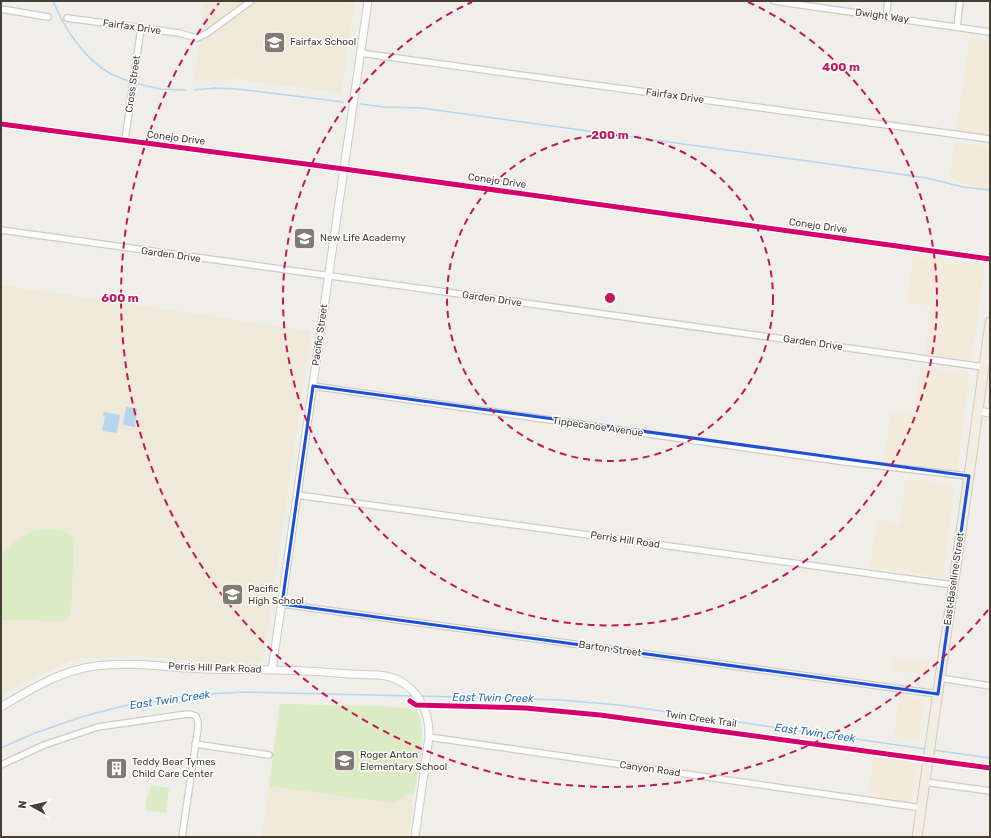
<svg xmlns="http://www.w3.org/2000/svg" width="991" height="838" viewBox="0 0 991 838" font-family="Rubik,sans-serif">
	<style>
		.commercial { fill: #f3ead9 }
		.education { fill: #eee9d9 }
		.green { fill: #dbebc6 }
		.water { fill: #b6d5ef }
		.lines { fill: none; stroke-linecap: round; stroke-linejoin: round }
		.stream { stroke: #b6d5ef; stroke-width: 1.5 }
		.minor-casing { stroke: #cdcbc5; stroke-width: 8 }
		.tertiary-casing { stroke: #cdcbc5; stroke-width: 9 }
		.primary-casing { stroke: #d2cbb4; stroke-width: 11 }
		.minor { stroke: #fdfcfc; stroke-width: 5.5 }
		.tertiary { stroke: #fdfcfc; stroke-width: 7 }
		.primary { stroke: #f1ede2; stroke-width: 9 }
		.cycleway-casing { stroke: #fff; stroke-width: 8 }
		.cycleway { stroke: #d6006c; stroke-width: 5 }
		.marked { fill: none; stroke: #1d4ed8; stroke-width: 3; stroke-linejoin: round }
		.ring { fill: none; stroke: #c2185b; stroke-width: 2; stroke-dasharray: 7 5 }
		.labels { text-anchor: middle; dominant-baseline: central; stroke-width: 3; stroke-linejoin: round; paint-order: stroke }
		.street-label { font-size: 10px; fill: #453f34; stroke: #fff }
		.poi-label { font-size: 10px; fill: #453f34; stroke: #fff; text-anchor: start }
		.water-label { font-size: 11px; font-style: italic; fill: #2a70b4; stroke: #fff }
		.centre { fill: #c2185b; stroke: #fff; stroke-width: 2 }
		.ring-label { font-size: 12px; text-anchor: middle; font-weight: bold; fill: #c2185b; stroke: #fff; stroke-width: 3; stroke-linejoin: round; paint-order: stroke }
	</style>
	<rect width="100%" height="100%" fill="#f0eee8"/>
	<path class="commercial" d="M 970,38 L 990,41 L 990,136 L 956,131 Z
		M 954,143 L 990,147 L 990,189 L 965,184 L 950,177 Z
		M 913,256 L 982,265 L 984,269 L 971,361 L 925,354 L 931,306 L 907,302 Z
		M 920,368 L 969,374 L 957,470 L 884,460 L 891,412 L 914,415 Z
		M 906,479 L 952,485 L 954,489 L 943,576 L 941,577 L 870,567 L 877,520 L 900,524 Z
		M 894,659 L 929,663 L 927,675 L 892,671 Z
		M 900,695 L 919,698 L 924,700 L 919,740 L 894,736 Z
		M 874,755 L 917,763 L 912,800 L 909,803 L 868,796 Z"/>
	<path class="education" d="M 205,1 L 331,1 L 354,4 L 341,93 L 236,79 L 194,81 Z
		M 1,285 L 311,331 L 263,661 L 260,663 L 225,664 L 141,656 L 105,657 L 71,661 L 19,686 L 1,696 Z
		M 280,704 L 416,707 L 421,719 L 422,737 L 412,802 L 412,812 L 409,833 L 407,837 L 262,837 Z"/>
	<path class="green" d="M 49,529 C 61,530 64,530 74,538 L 71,614 L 64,621 L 1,620 L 1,556 C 16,539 26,530 49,529 Z
		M 280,704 L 378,706 L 417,710 C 428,736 418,767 414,794 C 405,795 400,797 394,803 L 269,786 Z
		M 151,785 L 169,788 L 166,813 L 145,810 L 147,795 L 149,795 Z"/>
	<path class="water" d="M 126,407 L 137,408 L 135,427 L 123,425 Z
		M 104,412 L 120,415 L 117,433 L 102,431 L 105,417 L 103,416 Z"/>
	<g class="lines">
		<path class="stream" d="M 53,1 C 64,28 84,59 111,74 C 116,76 123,79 128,81
			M 135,83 L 160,89 L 185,90
			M 194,90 L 214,88 L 237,89 L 343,102
			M 361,104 L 384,107 L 421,108 L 815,162 L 927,178 L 963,187 L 990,190
			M 421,696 L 560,700 L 619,705 L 925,749
			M 1,748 L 35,733 L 81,717 L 123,706 L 192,695 L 243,692 L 413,696
			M 933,750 L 990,758"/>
		<defs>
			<path id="minor" d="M 774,1 L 990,32
				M 1,9 L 48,17
				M 886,17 L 888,1
				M 67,18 L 179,33 L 197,38 L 206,34 L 251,1
				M 957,27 L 960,1
				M 360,53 L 990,139
				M 1,124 L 344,169 L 990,259
				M 125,140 L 141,28
				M 1,230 L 984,367
				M 313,386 L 845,462 L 969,476
				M 297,495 L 953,585
				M 282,604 L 938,694
				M 940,678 L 990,686
				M 429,737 L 922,808
				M 195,744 L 269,755
				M 1,765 L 44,745 L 98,727 L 180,715 L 190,714 L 196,716 L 198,722 L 198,728 L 182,837
				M 925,782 L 990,791"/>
			<path id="tertiary" d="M 978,411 L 990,413
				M 272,670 L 368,1
				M 1,707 C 31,689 60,671 95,666 C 132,661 170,668 207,669 C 229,670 252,669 274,670 C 299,670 324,672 350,674 C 365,675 384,673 398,680 C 420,691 430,714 429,737 L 415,837"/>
			<path id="primary" d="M 917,837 L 969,476 L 990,322"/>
		</defs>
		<use href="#minor" class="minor-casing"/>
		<use href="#tertiary" class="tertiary-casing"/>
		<use href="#primary" class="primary-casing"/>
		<use href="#minor" class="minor"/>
		<use href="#tertiary" class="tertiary"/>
		<use href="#primary" class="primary"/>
		<defs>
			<path id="cycleway" d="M 1,124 L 344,169 L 990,259
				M 410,701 L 416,705 L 525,708 L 600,715 L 990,768"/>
		</defs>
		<use href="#cycleway" class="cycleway-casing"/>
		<use href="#cycleway" class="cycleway"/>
	</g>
	<path class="marked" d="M 313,386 L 969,476 L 938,694 L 282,604 Z"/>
	<g class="ring">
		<circle cx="610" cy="298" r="163"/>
		<path d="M748 2A327 327 0 1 1 472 2"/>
		<path d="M988 610A490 490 0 0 1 219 3"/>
	</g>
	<defs>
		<symbol id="school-square" viewBox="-11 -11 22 22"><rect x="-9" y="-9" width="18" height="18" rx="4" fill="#817c73" stroke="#fff"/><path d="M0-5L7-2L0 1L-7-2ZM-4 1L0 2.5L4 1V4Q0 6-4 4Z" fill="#fff"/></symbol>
		<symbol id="building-square" viewBox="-11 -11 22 22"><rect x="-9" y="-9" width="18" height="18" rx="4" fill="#817c73" stroke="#fff"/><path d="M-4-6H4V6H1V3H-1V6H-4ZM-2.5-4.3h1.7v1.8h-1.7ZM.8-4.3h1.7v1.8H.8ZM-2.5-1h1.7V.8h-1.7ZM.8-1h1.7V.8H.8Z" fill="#fff"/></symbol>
	</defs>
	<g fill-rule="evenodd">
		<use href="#school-square" x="262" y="30" width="25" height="25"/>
		<use href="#school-square" x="292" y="226" width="25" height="25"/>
		<use href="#school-square" x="220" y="582" width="25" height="25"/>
		<use href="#school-square" x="332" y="748" width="25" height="25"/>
		<use href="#building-square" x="104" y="756" width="25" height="25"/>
	</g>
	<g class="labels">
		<g class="street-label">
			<text transform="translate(882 16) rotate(8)">Dwight Way</text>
			<text transform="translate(132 27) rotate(8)">Fairfax Drive</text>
			<text transform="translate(133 84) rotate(-82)">Cross Street</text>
			<text transform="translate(675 96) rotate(8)">Fairfax Drive</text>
			<text transform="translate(176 138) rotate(7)">Conejo Drive</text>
			<text transform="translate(497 181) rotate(8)">Conejo Drive</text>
			<text transform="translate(818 226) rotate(8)">Conejo Drive</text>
			<text transform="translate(171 255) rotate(8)">Garden Drive</text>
			<text transform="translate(492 299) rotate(8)">Garden Drive</text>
			<text transform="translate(320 335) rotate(-82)">Pacific Street</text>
			<text transform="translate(813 343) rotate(8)">Garden Drive</text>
			<text transform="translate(598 427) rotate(8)">Tippecanoe Avenue</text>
			<text transform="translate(625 540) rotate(8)">Perris Hill Road</text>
			<text transform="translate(954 579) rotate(-82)">East Baseline Street</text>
			<text transform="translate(610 649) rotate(8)">Barton Street</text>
			<text transform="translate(215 668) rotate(2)">Perris Hill Park Road</text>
			<text transform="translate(701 719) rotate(8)">Twin Creek Trail</text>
			<text transform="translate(650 769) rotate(8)">Canyon Road</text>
		</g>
		<g class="poi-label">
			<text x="290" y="42">Fairfax School</text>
			<text x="320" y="238">New Life Academy</text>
			<text x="248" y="589">Pacific<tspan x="248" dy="12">High School</tspan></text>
			<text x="360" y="755">Roger Anton<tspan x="360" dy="12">Elementary School</tspan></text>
			<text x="132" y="762">Teddy Bear Tymes<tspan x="132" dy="12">Child Care Center</tspan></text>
		</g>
		<g class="water-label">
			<text transform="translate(493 698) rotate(1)">East Twin Creek</text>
			<text transform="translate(170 700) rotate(-8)">East Twin Creek</text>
			<text transform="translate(815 733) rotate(8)">East Twin Creek</text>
		</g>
	</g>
	<circle cx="610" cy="298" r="6" class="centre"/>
	<g class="ring-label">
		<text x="841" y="71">400 m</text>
		<text x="610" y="139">200 m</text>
		<text x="120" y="302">600 m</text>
	</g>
	<rect width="991" height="838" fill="none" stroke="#453f34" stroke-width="4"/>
	<g transform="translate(32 806) rotate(278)" stroke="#ffffff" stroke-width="3" paint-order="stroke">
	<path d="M0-3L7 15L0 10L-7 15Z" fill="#453f34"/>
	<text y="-6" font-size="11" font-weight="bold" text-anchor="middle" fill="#453f34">N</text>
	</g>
</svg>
